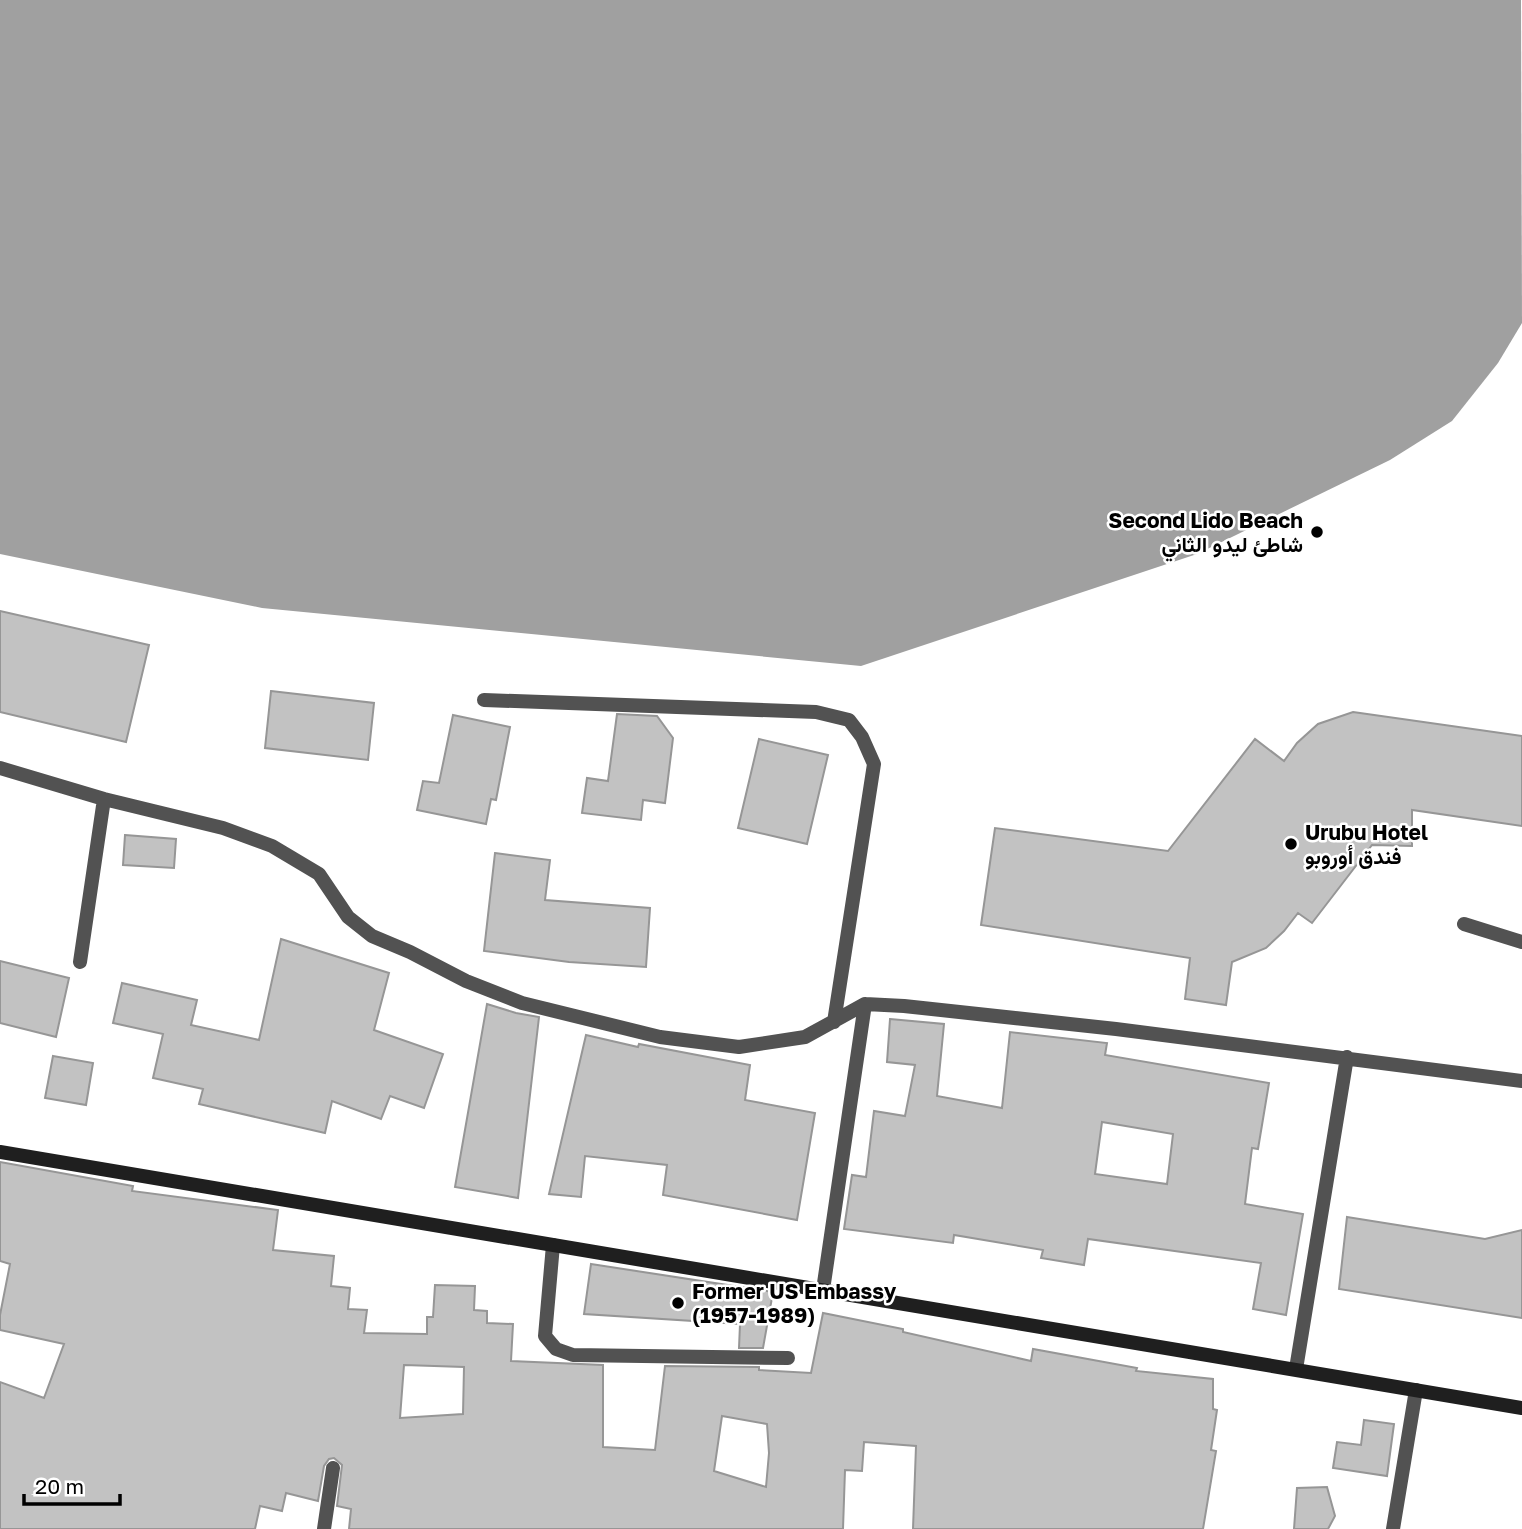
<svg xmlns="http://www.w3.org/2000/svg" width="1522" height="1529" viewBox="0 0 1522 1529" font-family="'Golos Text',Vazirmatn,sans-serif">
	<style>
		.water { fill: #a0a0a0 }
		.building { fill: #c2c2c2; stroke: #969696; stroke-width: 2; fill-rule: evenodd }
		.lines { fill: none; stroke-linecap: round; stroke-linejoin: round }
		.service { stroke: #525252; stroke-width: 14 }
		.minor { stroke: #525252; stroke-width: 14 }
		.secondary { stroke: #1f1f1f; stroke-width: 14 }
		.poi-dot { fill: #000; stroke: #fff; stroke-width: 2.5 }
		.labels { text-anchor: middle; dominant-baseline: central; stroke-width: 5; stroke-linejoin: round; paint-order: stroke }
		.poi-label { font-size: 21px; font-weight: bold; fill: #000; stroke: #fff; text-anchor: start }
	</style>
	<rect width="100%" height="100%" fill="#fff"/>
	<path class="water" d="M 0,0 L 1521,0 L 1522,323 L 1498,363 L 1452,421 L 1390,460 L 1197,554 L 861,666 L 262,608 L 0,554 Z"/>
	<path class="building" d="M 0,611 L 149,645 L 126,742 L 0,712 Z
		M 271,691 L 374,703 L 368,760 L 265,748 Z
		M 1353,712 L 1522,736 L 1522,826 L 1412,810 L 1412,846 L 1372,845 L 1312,923 L 1298,913 L 1284,931 L 1266,948 L 1232,962 L 1226,1005 L 1185,999 L 1190,958 L 981,925 L 995,828 L 1168,851 L 1255,739 L 1284,761 L 1297,743 L 1318,724 Z
		M 617,714 L 657,716 L 673,738 L 665,803 L 643,800 L 641,820 L 582,813 L 587,778 L 608,781 Z
		M 453,715 L 510,727 L 496,800 L 491,799 L 486,824 L 417,810 L 423,781 L 439,783 Z
		M 759,739 L 828,755 L 807,844 L 738,828 Z
		M 125,835 L 176,839 L 174,868 L 123,865 Z
		M 495,853 L 550,860 L 545,900 L 650,908 L 646,967 L 569,962 L 484,951 Z
		M 281,939 L 389,973 L 374,1030 L 443,1054 L 424,1108 L 390,1096 L 381,1119 L 332,1101 L 325,1133 L 199,1104 L 203,1089 L 153,1078 L 163,1034 L 113,1023 L 122,983 L 197,1000 L 191,1025 L 259,1040 Z
		M 0,961 L 69,978 L 56,1037 L 0,1023 Z
		M 487,1004 L 516,1013 L 539,1017 L 518,1198 L 455,1187 Z
		M 890,1019 L 944,1024 L 937,1096 L 1002,1108 L 1010,1032 L 1107,1043 L 1105,1055 L 1269,1083 L 1258,1149 L 1252,1148 L 1245,1204 L 1303,1214 L 1286,1315 L 1253,1309 L 1261,1263 L 1088,1239 L 1084,1265 L 1041,1258 L 1043,1250 L 954,1235 L 953,1243 L 844,1229 L 852,1175 L 866,1177 L 874,1111 L 905,1116 L 915,1065 L 887,1062 ZM 1102,1122 L 1173,1134 L 1167,1184 L 1095,1174 Z
		M 586,1035 L 638,1047 L 639,1044 L 750,1065 L 745,1100 L 815,1113 L 797,1220 L 663,1195 L 667,1165 L 585,1156 L 581,1197 L 549,1194 Z
		M 53,1056 L 93,1063 L 86,1105 L 45,1098 Z
		M 0,1162 L 133,1186 L 132,1191 L 278,1210 L 273,1250 L 334,1256 L 331,1286 L 350,1288 L 348,1309 L 367,1310 L 364,1333 L 427,1334 L 427,1317 L 433,1317 L 435,1285 L 475,1286 L 474,1310 L 487,1311 L 487,1323 L 513,1324 L 511,1361 L 603,1365 L 603,1447 L 655,1450 L 665,1366 L 759,1367 L 759,1370 L 811,1373 L 823,1313 L 903,1329 L 903,1332 L 1031,1361 L 1033,1349 L 1137,1368 L 1136,1371 L 1213,1379 L 1213,1409 L 1217,1410 L 1211,1450 L 1216,1451 L 1203,1529 L 913,1529 L 916,1446 L 864,1442 L 862,1471 L 845,1470 L 843,1529 L 349,1529 L 351,1509 L 337,1506 L 342,1465 L 334,1458 L 329,1459 L 324,1466 L 318,1501 L 286,1493 L 282,1511 L 260,1506 L 255,1529 L 0,1529 L 0,1382 L 44,1398 L 64,1344 L 0,1330 L 0,1315 L 10,1264 L 0,1261 ZM 404,1365 L 464,1367 L 463,1414 L 400,1418 ZM 722,1416 L 767,1424 L 769,1453 L 766,1487 L 714,1471 Z
		M 1347,1217 L 1485,1239 L 1522,1230 L 1522,1318 L 1339,1289 Z
		M 591,1264 L 773,1292 L 763,1348 L 739,1348 L 740,1324 L 584,1314 Z
		M 1364,1420 L 1394,1424 L 1387,1476 L 1333,1468 L 1337,1442 L 1361,1445 Z
		M 1327,1487 L 1335,1516 L 1328,1529 L 1294,1529 L 1297,1488 Z"/>
	<g class="lines">
		<path class="service" d="M 1464,924 L 1522,942
			M 324,1529 L 333,1468"/>
		<path class="minor" d="M 484,700 L 816,712 L 849,720 L 862,737 L 874,764 L 834,1022
			M 0,768 L 104,799 L 223,828 L 272,846 L 319,874 L 348,917 L 372,936 L 410,952 L 466,981 L 522,1003 L 660,1037 L 739,1047 L 805,1037 L 865,1004 L 904,1006 L 1116,1029 L 1522,1081
			M 80,962 L 104,799
			M 553,1245 L 545,1336 L 556,1349 L 573,1355 L 788,1358
			M 823,1290 L 865,1004
			M 1296,1369 L 1347,1057
			M 1393,1529 L 1416,1390"/>
		<path class="secondary" d="M 0,1152 L 1522,1408"/>
	</g>
	<g class="poi-dot">
		<circle cx="1317" cy="532" r="7"/>
		<circle cx="1291" cy="844" r="7"/>
		<circle cx="678" cy="1303" r="7"/>
	</g>
	<g class="labels">
		<g class="poi-label">
			<text x="1303" y="520" text-anchor="end">Second Lido Beach<tspan x="1303" dy="24">شاطئ ليدو الثاني</tspan></text>
			<text x="1305" y="832">Urubu Hotel<tspan x="1305" dy="24">فندق أوروبو</tspan></text>
			<text x="692" y="1291">Former US Embassy<tspan x="692" dy="24">(1957-1989)</tspan></text>
		</g>
	</g>
	<path d="M24 1494v10h96v-10" fill="none" stroke="#000000" stroke-width="3.5"/>
	<text x="35" y="1494" font-size="21" fill="#000000" stroke="#ffffff" stroke-width="5" paint-order="stroke">20 m</text>
</svg>
